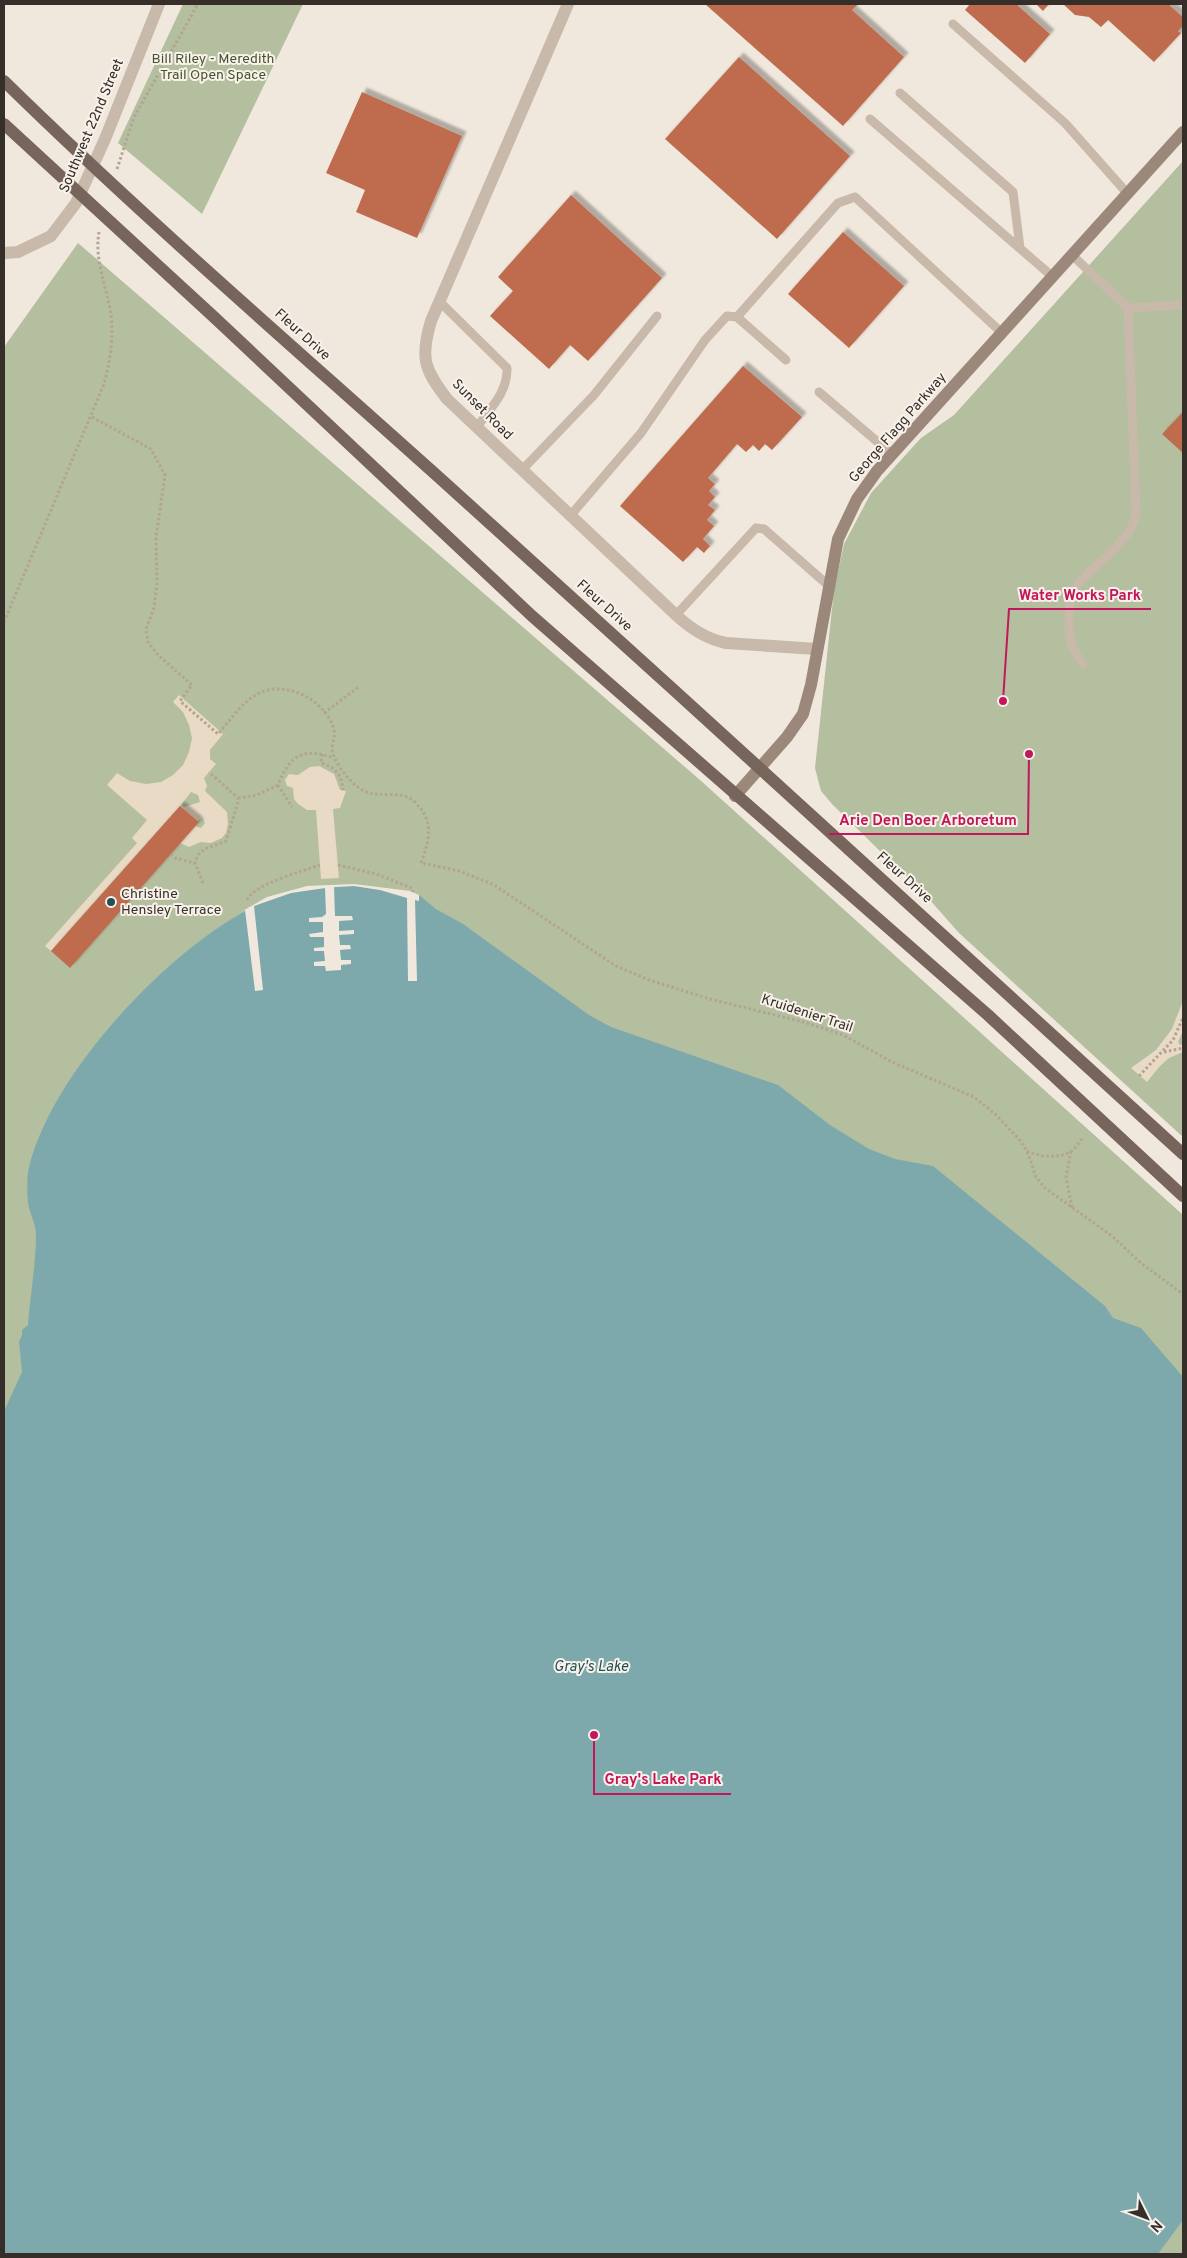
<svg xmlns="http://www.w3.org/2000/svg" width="1187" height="2258" viewBox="0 0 1187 2258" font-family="Overpass,sans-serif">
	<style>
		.green { fill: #b3bf9e }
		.plaza { fill: #e8dac5; fill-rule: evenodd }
		.water { fill: #7ea9ac }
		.pier { fill: #f1e8dd }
		.building { fill: #be6c4e; filter: url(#shadow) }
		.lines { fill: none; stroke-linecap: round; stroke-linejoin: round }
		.path { stroke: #b4a394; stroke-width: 3; stroke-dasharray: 2.5 2.5; stroke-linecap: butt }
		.lane { stroke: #c8b9aa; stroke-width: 9 }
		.street { stroke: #c8b9aa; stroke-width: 12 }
		.secondary { stroke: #9c887b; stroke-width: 12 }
		.primary { stroke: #77655b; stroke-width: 12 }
		.poi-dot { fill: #215055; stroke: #f9f2ea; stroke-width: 2 }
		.labels { text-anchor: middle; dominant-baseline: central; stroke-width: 4; stroke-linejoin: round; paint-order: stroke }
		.park-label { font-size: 14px; fill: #44532e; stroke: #f9f2ea }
		.street-label { font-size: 14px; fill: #362e29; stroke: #f9f2ea }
		.poi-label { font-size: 14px; fill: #362e29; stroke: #f9f2ea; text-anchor: start }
		.water-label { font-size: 15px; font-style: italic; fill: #215055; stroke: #f9f2ea }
		.leader { fill: none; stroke: #c2185b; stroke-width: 2 }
		.callout-dot { fill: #c2185b; stroke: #f9f2ea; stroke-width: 2 }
		.callout-label { font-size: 15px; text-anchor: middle; font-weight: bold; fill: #c2185b; stroke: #f9f2ea; stroke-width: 4; stroke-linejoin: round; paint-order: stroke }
	</style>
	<defs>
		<filter id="shadow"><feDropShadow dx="4.5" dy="-4.5" stdDeviation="1" flood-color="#0004"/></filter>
	</defs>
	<rect width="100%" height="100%" fill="#f1e8dd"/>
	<path class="green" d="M 183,4 L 303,4 L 202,214 L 118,143 Z
		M 1183,161 L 1183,1137 L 959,933 L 929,899 L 832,804 L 821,791 L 815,768 L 834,590 L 844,544 L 871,493 L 921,438 L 954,415 Z
		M 78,243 L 700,780 L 1183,1215 L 1183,2254 L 4,2254 L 4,347 Z"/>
	<path class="plaza" d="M 179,695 L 223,734 L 210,750 L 210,759 L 216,764 L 204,778 L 207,786 L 205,791 L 227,812 L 228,824 L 226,833 L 222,838 L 211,843 L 201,842 L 189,847 L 180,843 L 195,826 L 201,828 L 205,823 L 203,818 L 197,821 L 180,806 L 51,951 L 45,946 L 137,843 L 132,838 L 147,820 L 107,785 L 117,773 L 130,781 L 146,784 L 161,782 L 173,775 L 183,765 L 189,752 L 192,738 L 189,725 L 183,712 L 173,702 ZM 191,792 L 198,795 L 200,802 L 184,807 L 181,805 Z
		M 319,766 L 334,774 L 340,790 L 346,791 L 340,808 L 333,809 L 339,878 L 321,879 L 316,810 L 307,810 L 298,804 L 294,799 L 293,788 L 287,786 L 285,780 L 289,774 L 298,775 L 310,767 Z
		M 1183,988 L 1183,1031 L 1178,1042 L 1180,1045 L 1183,1044 L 1183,1052 L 1169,1058 L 1160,1066 L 1147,1082 L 1131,1068 L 1156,1050 L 1172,1029 L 1182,1003 Z"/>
	<path class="water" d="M 354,886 L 419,895 L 436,909 L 463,924 L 589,1015 L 611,1027 L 778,1085 L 830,1125 L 869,1149 L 895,1159 L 933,1166 L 1105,1306 L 1113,1318 L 1141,1328 L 1183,1377 L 1183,2220 L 1158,2254 L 4,2254 L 4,1411 L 22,1372 L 19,1341 L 22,1336 L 22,1330 L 28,1325 C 30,1296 36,1264 36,1235 C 36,1223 29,1213 28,1202 C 27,1193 27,1180 28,1172 C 48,1074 178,937 268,900 C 295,889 325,888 354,886 Z"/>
	<path class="pier" d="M 354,884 L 410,891 L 419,895 L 419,901 L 415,900 L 417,981 L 408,981 L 407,898 L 380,890 L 354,886 L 334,887 L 335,916 L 352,916 L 353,920 L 339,921 L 339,931 L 354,930 L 354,934 L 339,935 L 340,945 L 350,945 L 351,949 L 340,950 L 341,960 L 351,960 L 351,964 L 341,965 L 341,970 L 326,971 L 325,966 L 314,966 L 314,962 L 325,961 L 324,951 L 314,951 L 314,948 L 324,947 L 324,937 L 310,937 L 309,934 L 323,932 L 323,922 L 309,922 L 309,918 L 322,917 L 326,914 L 325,888 L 291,893 L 254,906 L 263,990 L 255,991 L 245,910 L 241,912 L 267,897 L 307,886 Z"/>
	<path class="building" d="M 705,4 L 858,4 L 852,10 L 904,57 L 843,126 Z
		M 970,4 L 1016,4 L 1050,34 L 1025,63 L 965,10 Z
		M 1036,4 L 1049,4 L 1043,11 Z
		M 1063,4 L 1168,4 L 1183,17 L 1183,26 L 1178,31 L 1181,33 L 1154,62 L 1108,20 L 1101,27 L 1089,17 L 1075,15 Z
		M 739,57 L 850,156 L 777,239 L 665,139 Z
		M 362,92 L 462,136 L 417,238 L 356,212 L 365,190 L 326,173 Z
		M 571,195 L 662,278 L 588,361 L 570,345 L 549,369 L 490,316 L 513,291 L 498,277 Z
		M 843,232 L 904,286 L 849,348 L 788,294 Z
		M 743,366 L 802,417 L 772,450 L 765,444 L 759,451 L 753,445 L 746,452 L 737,444 L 708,478 L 715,484 L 709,491 L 715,497 L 708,505 L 715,510 L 707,520 L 714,526 L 703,539 L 710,546 L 704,553 L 697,547 L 683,562 L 620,506 Z
		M 1183,412 L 1183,453 L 1162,434 Z
		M 180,806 L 199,822 L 70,968 L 51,951 Z"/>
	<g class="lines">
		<path class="path" d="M 117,169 L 134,117 L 198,4
			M 92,417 L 151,449 L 165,475 L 156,537 L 157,584 L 154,608 L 146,629 L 148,642 L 157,654 L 192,685 L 180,701 L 218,734 C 229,722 241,704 254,696 C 282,677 326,699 334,730 C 336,736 332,742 332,748 C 332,758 344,774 351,781 C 372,802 384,790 407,797 C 413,799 418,805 421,809 C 434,827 428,843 421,863 L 460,871 L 494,885 L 616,966 L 649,980 L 710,999 L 807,1023 L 843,1035 L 892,1062 L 974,1097 L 995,1114 L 1019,1139 L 1027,1151 L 1036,1177 L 1045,1188 L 1112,1236 L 1142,1264 L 1183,1294
			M 4,622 L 104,384 C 110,361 114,339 111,315 C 107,287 94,261 99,232
			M 324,713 L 360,686
			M 322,754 L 321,763 C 335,767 342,775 343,790
			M 278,785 L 292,807
			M 238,798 L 257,795 L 278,785 C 290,755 302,747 334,758
			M 171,854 L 175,858 L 195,863
			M 338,865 L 376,874 L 412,888 L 413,892
			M 203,883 L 195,863 C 200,846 211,848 226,841 L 238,802 L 238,798 L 209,772
			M 247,900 C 254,884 303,871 320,865
			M 1164,1052 L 1183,1048
			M 1139,1076 L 1173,1040 L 1183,1018
			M 1027,1151 C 1040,1157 1059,1159 1072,1151 C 1076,1148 1079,1142 1083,1138
			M 1071,1151 L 1066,1177 L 1072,1208"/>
		<path class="lane" d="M 953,24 L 1065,123 L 1127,193
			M 900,93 L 1013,192 L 1020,248
			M 870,119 L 1053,277
			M 1072,255 L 1128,308 L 1136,512 C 1136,539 1089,567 1075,588 C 1069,597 1069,612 1069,622 C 1068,639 1073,651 1083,664
			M 440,302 L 507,368 C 508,392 490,409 477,427
			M 1128,308 L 1183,305
			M 737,317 L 786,360
			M 819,392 L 893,455
			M 522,470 L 594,395 L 657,316
			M 570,516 L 641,433 L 705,340 L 727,316 L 737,317 L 838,203 L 855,197 L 1002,333
			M 676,615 L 756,528 L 764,529 L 829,586"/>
		<path class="street" d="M 568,4 L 431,321 C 420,358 424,369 447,399 L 676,615 C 691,629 706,639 726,643 L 817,649
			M 4,253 L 18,252 L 51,236 L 76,203 L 105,139 L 159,4"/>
		<path class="secondary" d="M 735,796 L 787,737 L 803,714 L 811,685 L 838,539 L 857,499 L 877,471 L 1183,132"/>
		<path class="primary" d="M 4,81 C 149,223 303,355 454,491 C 698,711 941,933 1183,1154
			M 4,124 L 215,318 L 532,616 L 988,1015 L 1183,1196"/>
	</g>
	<circle class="poi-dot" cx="111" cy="902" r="5"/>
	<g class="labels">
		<g class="park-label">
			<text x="213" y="59">Bill Riley - Meredith<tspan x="213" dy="16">Trail Open Space</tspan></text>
		</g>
		<g class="street-label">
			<text transform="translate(92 126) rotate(-67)">Southwest 22nd Street</text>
			<text transform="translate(302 335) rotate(42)">Fleur Drive</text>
			<text transform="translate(482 410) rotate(45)">Sunset Road</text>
			<text transform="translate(898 428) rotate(-49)">George Flagg Parkway</text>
			<text transform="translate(604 606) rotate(42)">Fleur Drive</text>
			<text transform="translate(904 878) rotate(42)">Fleur Drive</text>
			<text transform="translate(807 1014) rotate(18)">Kruidenier Trail</text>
		</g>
		<g class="poi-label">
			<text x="121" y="894">Christine<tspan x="121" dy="16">Hensley Terrace</tspan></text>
		</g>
		<g class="water-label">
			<text x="591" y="1667">Gray's Lake</text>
		</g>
	</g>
	<path class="leader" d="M1003 701L1009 609H1151M1029 754L1028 834H829M594 1735L594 1794H731"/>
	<g class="callout-dot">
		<circle cx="1003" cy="701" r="5"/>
		<circle cx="1029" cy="754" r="5"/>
		<circle cx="594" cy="1735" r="5"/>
	</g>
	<g class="callout-label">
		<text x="1080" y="600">Water Works Park</text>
		<text x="928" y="825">Arie Den Boer Arboretum</text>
		<text x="663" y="1784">Gray's Lake Park</text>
	</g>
	<rect width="1187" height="2258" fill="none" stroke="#362e29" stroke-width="10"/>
	<g transform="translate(1147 2218) rotate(132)" stroke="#f9f2ea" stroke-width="4" paint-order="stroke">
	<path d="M0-4L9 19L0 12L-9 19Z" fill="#362e29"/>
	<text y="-8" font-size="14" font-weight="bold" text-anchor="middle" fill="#362e29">N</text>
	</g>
</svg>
